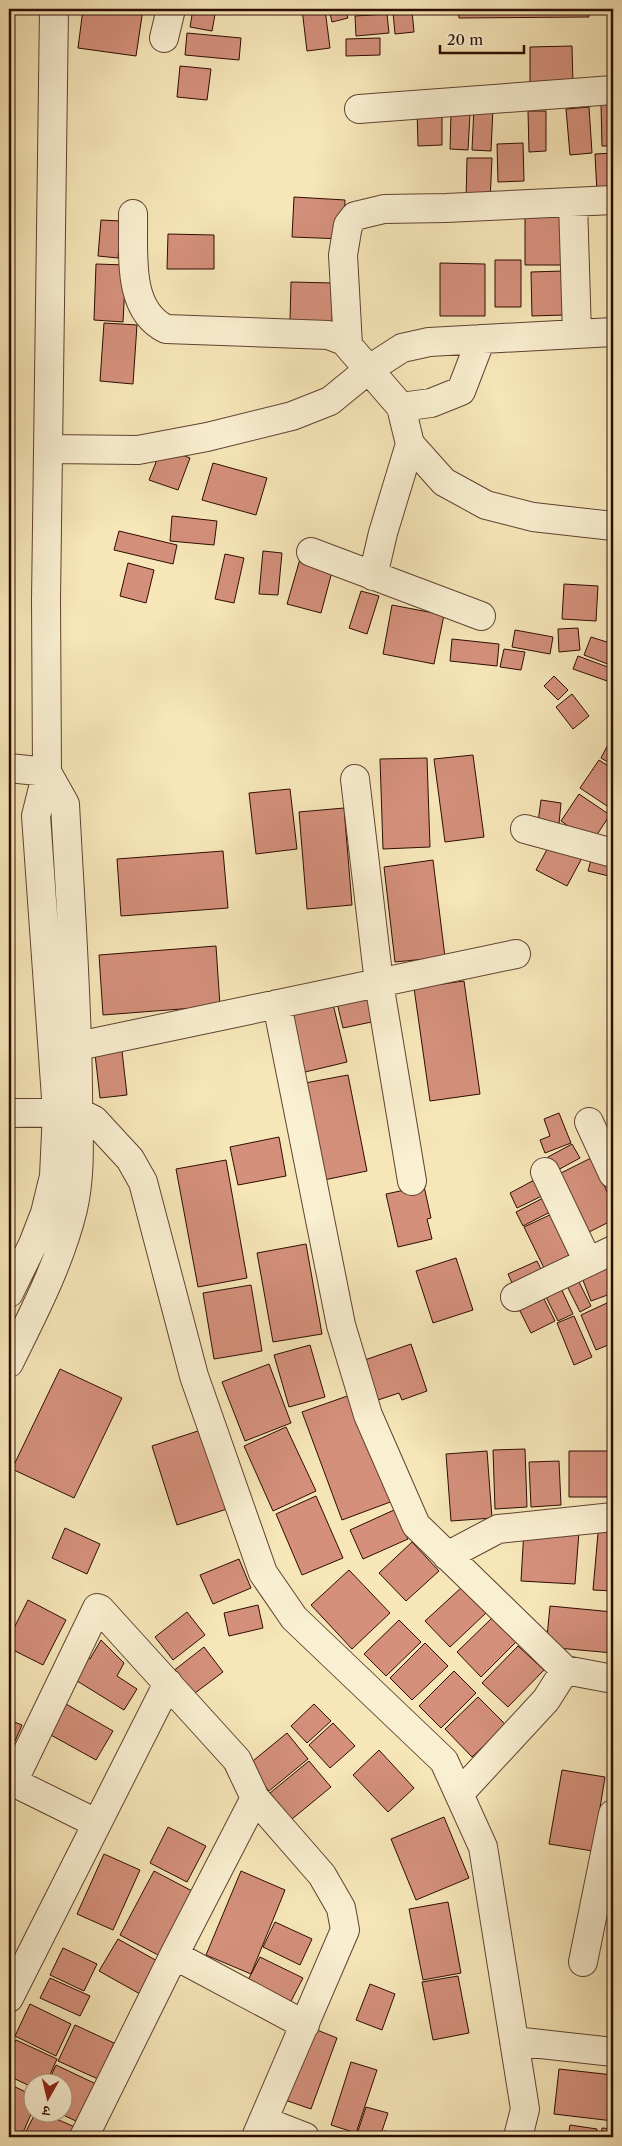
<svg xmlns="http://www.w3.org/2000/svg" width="622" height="2146" viewBox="0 0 622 2146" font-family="'Libre Caslon Text','Noto Serif Devanagari',serif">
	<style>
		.building { fill: #d4907b; stroke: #2e0c02 }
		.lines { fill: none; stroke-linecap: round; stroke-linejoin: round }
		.minor-casing { stroke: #604230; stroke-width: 30 }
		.minor { stroke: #f9efd1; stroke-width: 28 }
	</style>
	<rect width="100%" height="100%" fill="#f6e6b8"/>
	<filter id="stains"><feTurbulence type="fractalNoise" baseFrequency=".004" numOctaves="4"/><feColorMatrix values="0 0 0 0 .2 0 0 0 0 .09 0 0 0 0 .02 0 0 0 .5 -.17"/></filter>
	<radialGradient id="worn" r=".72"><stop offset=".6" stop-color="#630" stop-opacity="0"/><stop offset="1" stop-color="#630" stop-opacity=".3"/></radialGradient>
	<path class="building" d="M 83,9 L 143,9 L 136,56 L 78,48 Z
		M 193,9 L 216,9 L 212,31 L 190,27 Z
		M 302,9 L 325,9 L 330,48 L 307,51 Z
		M 329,9 L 345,9 L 348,18 L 332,22 Z
		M 458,9 L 589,9 L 589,17 L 459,18 Z
		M 412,11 L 414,32 L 395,34 L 393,12 Z
		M 387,14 L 389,33 L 356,36 L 355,16 Z
		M 187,33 L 241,38 L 239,60 L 185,55 Z
		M 380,38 L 380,55 L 346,56 L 346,39 Z
		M 572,46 L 573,84 L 530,84 L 530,47 Z
		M 180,66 L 211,69 L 207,100 L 177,97 Z
		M 601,104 L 613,104 L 613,146 L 602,146 Z
		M 474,106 L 493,108 L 491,151 L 472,150 Z
		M 589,107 L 592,153 L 570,155 L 566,109 Z
		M 417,110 L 442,110 L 442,145 L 418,146 Z
		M 528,111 L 546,111 L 546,151 L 529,152 Z
		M 451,114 L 470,115 L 468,150 L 450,149 Z
		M 523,143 L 524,181 L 498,182 L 497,144 Z
		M 613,153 L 613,192 L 597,193 L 595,154 Z
		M 467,158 L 492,158 L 490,202 L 466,201 Z
		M 294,197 L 345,200 L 343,239 L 292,237 Z
		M 525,216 L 562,216 L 562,265 L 525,265 Z
		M 101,220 L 121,221 L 118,258 L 98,256 Z
		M 168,234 L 214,235 L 214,269 L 167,269 Z
		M 495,260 L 521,260 L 521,307 L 495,307 Z
		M 440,263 L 485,264 L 485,316 L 440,316 Z
		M 96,264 L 126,265 L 123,322 L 94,320 Z
		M 563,271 L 564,315 L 532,316 L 531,272 Z
		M 291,282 L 333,283 L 332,323 L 290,321 Z
		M 104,323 L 137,325 L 133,384 L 100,381 Z
		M 162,447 L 190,458 L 178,490 L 149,480 Z
		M 213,463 L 267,478 L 256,515 L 202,500 Z
		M 172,516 L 217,521 L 214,545 L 170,541 Z
		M 119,531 L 177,545 L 173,564 L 114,550 Z
		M 263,551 L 282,553 L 278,595 L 259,594 Z
		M 225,554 L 244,558 L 234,603 L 215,599 Z
		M 300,559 L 333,568 L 321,613 L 287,604 Z
		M 128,563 L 154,570 L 146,603 L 120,596 Z
		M 564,584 L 598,586 L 596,621 L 562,619 Z
		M 361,591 L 379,596 L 367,634 L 349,628 Z
		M 392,605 L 444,615 L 434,664 L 383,654 Z
		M 578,628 L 580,650 L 559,652 L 558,629 Z
		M 515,630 L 553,637 L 550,654 L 512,647 Z
		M 591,637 L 613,644 L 613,666 L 584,655 Z
		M 452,639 L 499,644 L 497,666 L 450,661 Z
		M 504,649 L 525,652 L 521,670 L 500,667 Z
		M 578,656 L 613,669 L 613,683 L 573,669 Z
		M 554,676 L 568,690 L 558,700 L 544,686 Z
		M 572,694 L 589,716 L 573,729 L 556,707 Z
		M 613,735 L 613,765 L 601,758 Z
		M 473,755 L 484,837 L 445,842 L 434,759 Z
		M 427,758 L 430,847 L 383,849 L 380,759 Z
		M 599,760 L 613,769 L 613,810 L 580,788 Z
		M 290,789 L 297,849 L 256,854 L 249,793 Z
		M 579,794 L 610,815 L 592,842 L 561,821 Z
		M 541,800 L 561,803 L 559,824 L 538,822 Z
		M 344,808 L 352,905 L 307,909 L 299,812 Z
		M 551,842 L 582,858 L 567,886 L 536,870 Z
		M 223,851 L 228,908 L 121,916 L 117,859 Z
		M 592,856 L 613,862 L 613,877 L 588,871 Z
		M 433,860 L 445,957 L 395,962 L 384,867 Z
		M 216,946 L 220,1006 L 103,1015 L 99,955 Z
		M 464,981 L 480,1094 L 430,1101 L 414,988 Z
		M 375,994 L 381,1020 L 343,1028 L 337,1003 Z
		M 333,1004 L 347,1062 L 301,1073 L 287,1015 Z
		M 122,1051 L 127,1095 L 100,1098 L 95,1054 Z
		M 348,1075 L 367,1171 L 324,1180 L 305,1083 Z
		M 559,1113 L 571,1143 L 545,1153 L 540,1140 L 550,1136 L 544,1119 Z
		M 279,1137 L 286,1176 L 238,1185 L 230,1147 Z
		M 572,1144 L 580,1158 L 556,1171 L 548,1157 Z
		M 591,1158 L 613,1204 L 613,1220 L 587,1233 L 559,1174 Z
		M 226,1160 L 247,1278 L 198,1287 L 176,1169 Z
		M 538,1178 L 546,1194 L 517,1208 L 510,1193 Z
		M 424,1186 L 431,1218 L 427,1219 L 432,1239 L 398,1247 L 386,1194 Z
		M 547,1196 L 554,1210 L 523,1226 L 516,1212 Z
		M 556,1212 L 576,1253 L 544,1268 L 524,1227 Z
		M 306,1244 L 322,1334 L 273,1342 L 257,1253 Z
		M 456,1258 L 473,1310 L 433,1323 L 416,1271 Z
		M 613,1258 L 613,1293 L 591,1301 L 579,1270 Z
		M 537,1261 L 546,1279 L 516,1292 L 508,1274 Z
		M 577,1278 L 591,1306 L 580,1312 L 566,1284 Z
		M 558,1282 L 573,1314 L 558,1321 L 542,1289 Z
		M 251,1285 L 262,1351 L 214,1359 L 203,1293 Z
		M 542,1295 L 555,1321 L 531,1333 L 518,1307 Z
		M 607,1303 L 613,1316 L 613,1343 L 596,1350 L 581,1315 Z
		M 574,1316 L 592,1357 L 574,1365 L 557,1323 Z
		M 411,1344 L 427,1391 L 402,1400 L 399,1393 L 372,1402 L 359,1362 Z
		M 310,1345 L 325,1397 L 289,1407 L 274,1355 Z
		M 269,1364 L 291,1423 L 245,1441 L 222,1382 Z
		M 60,1369 L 122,1398 L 74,1498 L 12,1469 Z
		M 353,1394 L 393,1501 L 342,1520 L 302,1412 Z
		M 286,1427 L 316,1491 L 273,1511 L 244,1446 Z
		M 201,1430 L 227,1509 L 177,1525 L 152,1446 Z
		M 525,1449 L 527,1507 L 495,1509 L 493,1450 Z
		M 487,1451 L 492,1518 L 451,1521 L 446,1454 Z
		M 569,1451 L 613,1451 L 613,1497 L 569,1497 Z
		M 559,1461 L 561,1505 L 531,1507 L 529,1462 Z
		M 316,1496 L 343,1558 L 302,1575 L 276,1514 Z
		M 394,1510 L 408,1539 L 363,1559 L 350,1530 Z
		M 599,1522 L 613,1523 L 613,1591 L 593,1590 Z
		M 65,1528 L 100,1544 L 87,1574 L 52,1558 Z
		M 524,1529 L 579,1532 L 575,1584 L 521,1581 Z
		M 412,1542 L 439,1571 L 406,1601 L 379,1573 Z
		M 239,1559 L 251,1588 L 213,1604 L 200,1575 Z
		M 349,1570 L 390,1613 L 352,1649 L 311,1605 Z
		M 462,1587 L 487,1612 L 450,1647 L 425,1621 Z
		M 28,1600 L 66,1620 L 43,1665 L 9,1648 L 9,1638 Z
		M 258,1605 L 263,1628 L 229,1636 L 224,1613 Z
		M 550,1606 L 613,1612 L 613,1653 L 546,1647 Z
		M 187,1612 L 205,1635 L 173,1660 L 155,1637 Z
		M 492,1618 L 516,1642 L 481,1677 L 457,1652 Z
		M 399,1620 L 421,1642 L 386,1676 L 364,1654 Z
		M 101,1640 L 124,1663 L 117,1676 L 137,1689 L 124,1710 L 69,1676 L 83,1655 L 90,1659 Z
		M 425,1643 L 448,1666 L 412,1700 L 390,1678 Z
		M 518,1646 L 544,1670 L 508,1707 L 482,1683 Z
		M 204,1647 L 223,1672 L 191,1696 L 172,1672 Z
		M 454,1671 L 476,1693 L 441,1728 L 419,1706 Z
		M 478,1697 L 506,1725 L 472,1757 L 445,1729 Z
		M 66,1704 L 113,1731 L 96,1760 L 49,1734 Z
		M 314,1704 L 331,1721 L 307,1743 L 291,1726 Z
		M 9,1720 L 22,1725 L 9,1755 Z
		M 333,1723 L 355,1746 L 330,1768 L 309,1745 Z
		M 287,1733 L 308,1759 L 269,1791 L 248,1765 Z
		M 379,1750 L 414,1788 L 388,1812 L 353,1775 Z
		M 309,1761 L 331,1787 L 292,1819 L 270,1793 Z
		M 562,1770 L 605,1777 L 593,1851 L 549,1844 Z
		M 444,1817 L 469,1878 L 416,1900 L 391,1839 Z
		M 168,1827 L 206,1846 L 187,1882 L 150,1863 Z
		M 104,1854 L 140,1870 L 113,1930 L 77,1914 Z
		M 154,1871 L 194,1892 L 160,1956 L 120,1935 Z
		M 241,1871 L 285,1890 L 251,1974 L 206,1955 Z
		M 448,1902 L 461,1973 L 423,1980 L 409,1909 Z
		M 275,1922 L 312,1939 L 300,1965 L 263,1947 Z
		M 118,1939 L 159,1962 L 140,1994 L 99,1971 Z
		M 63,1948 L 97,1964 L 84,1991 L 50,1975 Z
		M 260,1957 L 303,1978 L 289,2005 L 246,1984 Z
		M 458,1976 L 469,2033 L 433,2040 L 422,1982 Z
		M 50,1978 L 90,1996 L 80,2016 L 40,1998 Z
		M 370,1984 L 395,1994 L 382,2030 L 356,2020 Z
		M 30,2004 L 71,2024 L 56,2056 L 15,2036 Z
		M 75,2025 L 114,2043 L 98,2079 L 58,2061 Z
		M 312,2028 L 337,2038 L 311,2109 L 285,2100 Z
		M 16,2040 L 57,2059 L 46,2084 L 32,2084 L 32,2087 L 9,2076 L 9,2056 Z
		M 351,2062 L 377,2070 L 356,2133 L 331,2125 Z
		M 56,2065 L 96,2084 L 78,2122 L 61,2114 L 62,2114 L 62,2084 L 47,2084 Z
		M 559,2069 L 613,2075 L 613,2121 L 554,2114 Z
		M 9,2084 L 32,2095 L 32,2112 L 21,2137 L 9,2132 Z
		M 366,2107 L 388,2113 L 380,2137 L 356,2137 Z
		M 35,2114 L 45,2114 L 77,2128 L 73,2137 L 23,2137 Z
		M 570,2125 L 597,2129 L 596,2137 L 568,2137 Z
		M 602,2128 L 613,2129 L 613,2137 L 601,2137 Z
		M 384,2131 L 406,2135 L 405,2137 L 383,2137 Z"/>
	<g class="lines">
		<defs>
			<path id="minor" d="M 164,38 L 171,9
				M 359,109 L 613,90
				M 573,202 L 577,334
				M 133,214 C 134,253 126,309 166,329 L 328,335 L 344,341 L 401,407 L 410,444 L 444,482 L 486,505 L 533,517 L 613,526
				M 348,345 L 343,255 L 348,225 L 355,216 L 384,209 L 446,208 L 613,200
				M 401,407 L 431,403 L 461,391 L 481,339
				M 48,449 L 138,450 L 207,437 L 292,416 L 330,401 L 368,370 L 402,348 L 429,342 L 613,332
				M 311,552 L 481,616
				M 373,576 L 383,533 L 410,444
				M 9,768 L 47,772
				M 355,779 L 379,983 L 412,1181
				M 525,829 L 613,853
				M 277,1004 L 341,1325 L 368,1415 L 416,1525 L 565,1670 L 613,1679
				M 78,1046 L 516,954
				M 9,1113 L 78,1112 L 94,1120 L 130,1159 L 143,1182 L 194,1376 L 263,1573 L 294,1618 L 444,1761 L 483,1847 L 525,2109 L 518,2137
				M 589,1122 L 613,1174
				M 545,1172 L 588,1262
				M 9,1293 L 33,1244 L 45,1213 L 54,1176 L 57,1112 L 36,816 L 47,772 L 46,600 L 54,9
				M 515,1297 L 613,1250
				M 9,1363 C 33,1314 60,1263 73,1209 C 82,1170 78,1129 78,1088 C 77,994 70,899 65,804 L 47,772
				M 447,1556 L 498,1529 L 613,1517
				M 459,1794 L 546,1700 L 565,1670
				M 96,1823 L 13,1782 L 97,1608 L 100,1609 L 237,1760 L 255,1798 L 322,1875 L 341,1908 L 345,1930 L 256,2137
				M 174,1955 L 305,2025
				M 583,1962 L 613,1814
				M 9,1998 L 168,1683
				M 514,2041 L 613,2052
				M 264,2121 L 305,2137
				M 84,2137 L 174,1955 L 255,1798"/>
		</defs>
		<use href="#minor" class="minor-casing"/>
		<use href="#minor" class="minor"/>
	</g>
	<rect width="622" height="2146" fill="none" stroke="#f6e6b8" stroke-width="30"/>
	<rect x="10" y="10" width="602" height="2126" fill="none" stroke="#2e0c02" stroke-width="2.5"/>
	<rect x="15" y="15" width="592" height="2116" fill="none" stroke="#2e0c02"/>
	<g transform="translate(48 2098) rotate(188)"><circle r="24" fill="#f9efd1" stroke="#a8947e"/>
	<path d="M0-4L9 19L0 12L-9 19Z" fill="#8f2418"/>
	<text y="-8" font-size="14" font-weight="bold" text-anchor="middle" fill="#2e0c02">उ</text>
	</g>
	<path d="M440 45v8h84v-8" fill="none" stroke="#2e0c02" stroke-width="2.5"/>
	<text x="447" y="45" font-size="15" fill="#2e0c02" stroke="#f9efd1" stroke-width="4" paint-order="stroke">20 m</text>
	<rect width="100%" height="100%" filter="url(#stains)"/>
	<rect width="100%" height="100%" fill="url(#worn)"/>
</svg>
